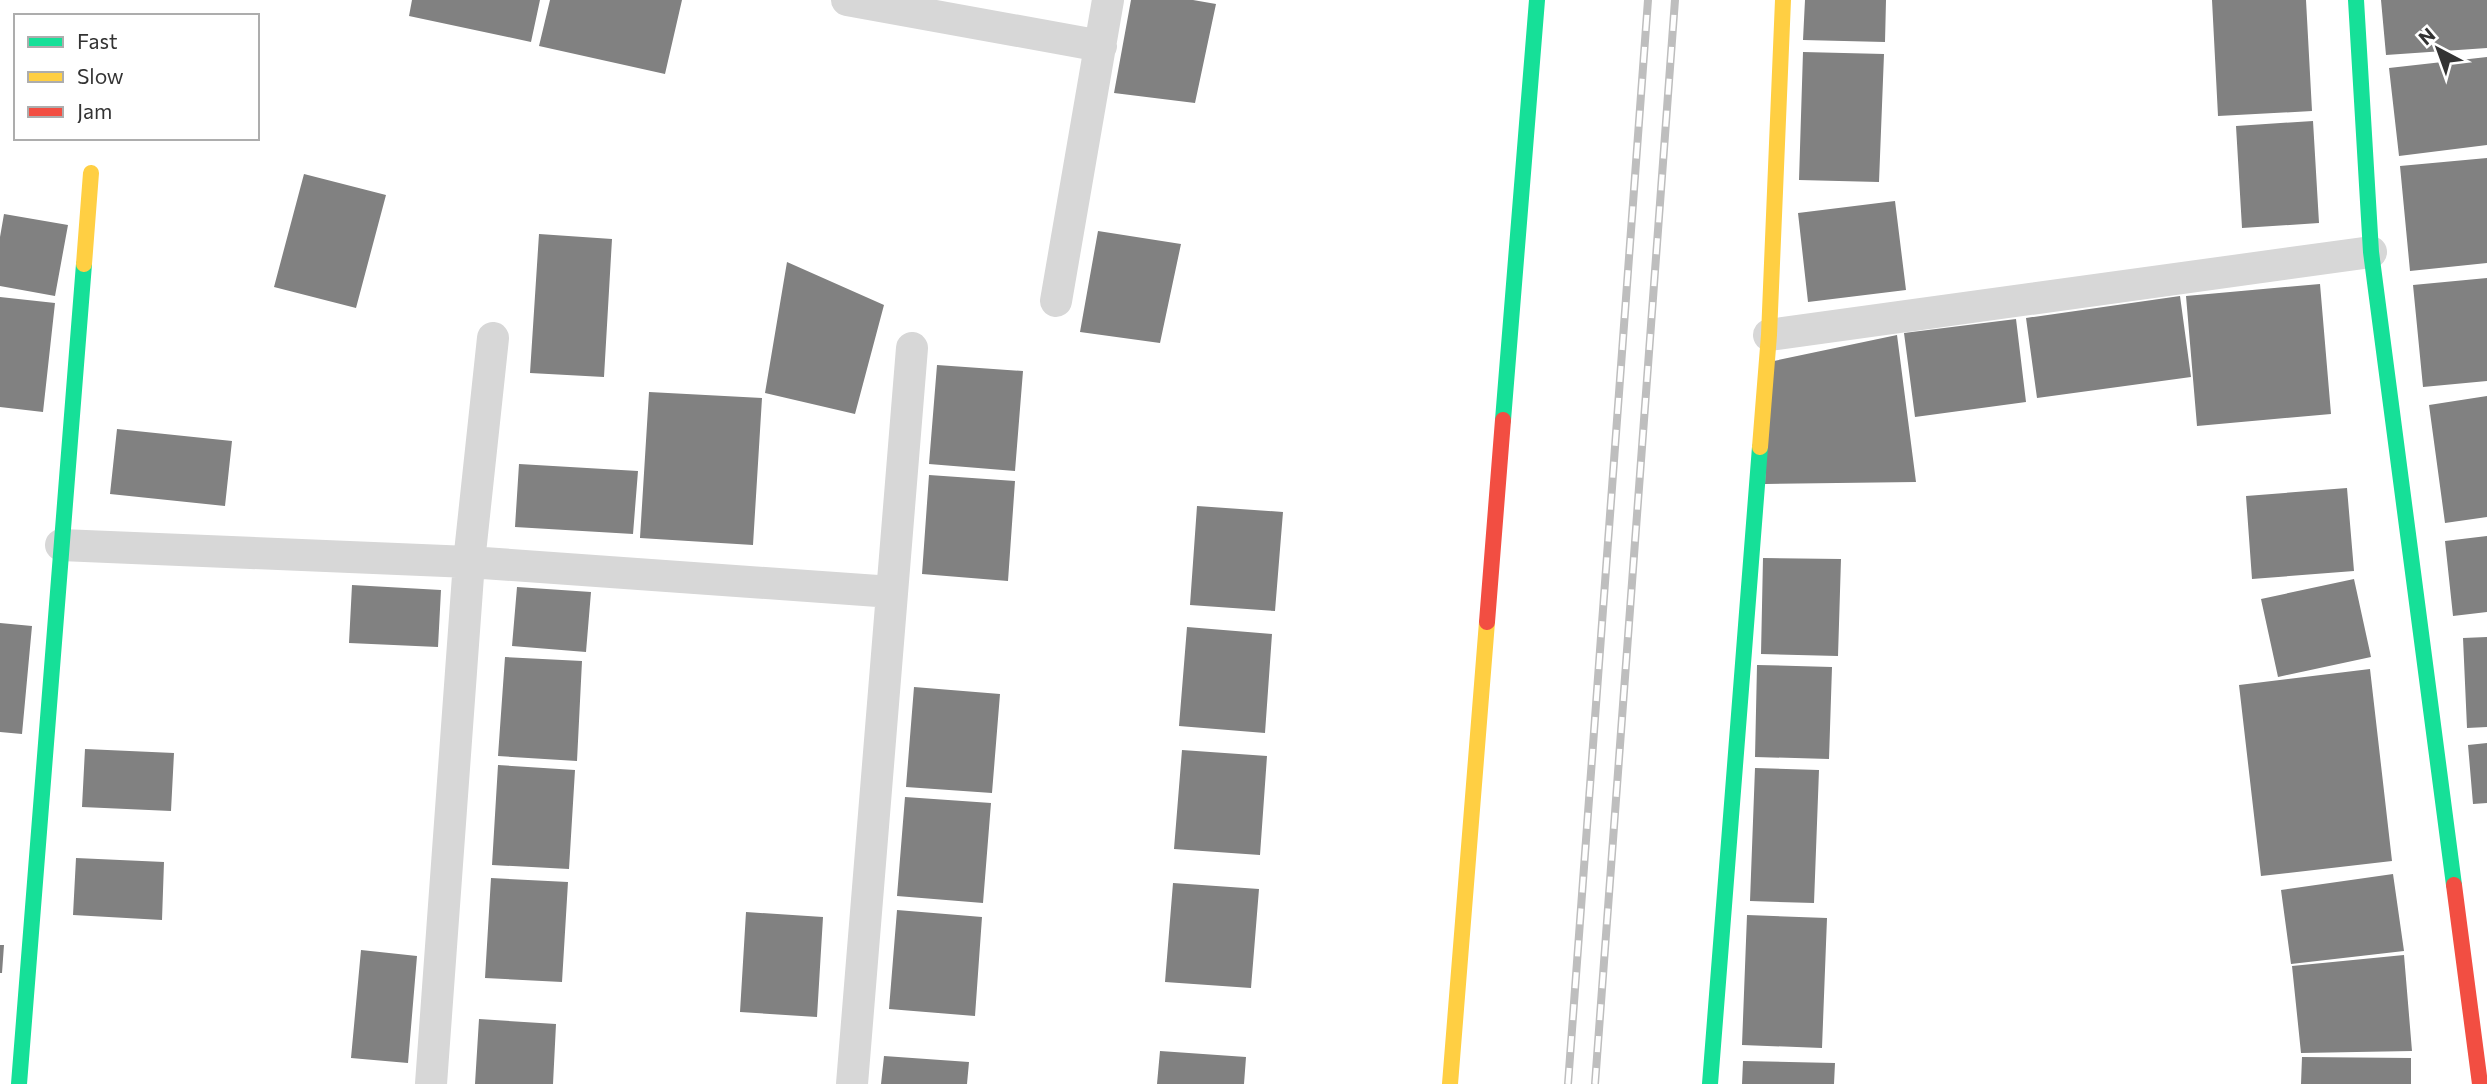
<svg xmlns="http://www.w3.org/2000/svg" width="2487" height="1084" viewBox="0 0 2487 1084" font-family="Commissioner,sans-serif">
	<style>
		.building { fill: #818181 }
		.lines { fill: none; stroke-linecap: round; stroke-linejoin: round }
		.street { stroke: #d7d7d7; stroke-width: 32 }
		.fast { stroke: #16e098; stroke-width: 16 }
		.slow { stroke: #ffcf43; stroke-width: 16 }
		.jam { stroke: #f24e42; stroke-width: 16 }
		.rail-casing { stroke: #bebebe; stroke-width: 8 }
		.rail { stroke: #fff; stroke-width: 5; stroke-dasharray: 16; stroke-linecap: butt }
	</style>
	<rect width="100%" height="100%" fill="#fff"/>
	<path class="building" d="M 412,0 L 540,0 L 531,42 L 409,16 Z
		M 550,0 L 682,0 L 665,74 L 539,46 Z
		M 1131,0 L 1193,0 L 1216,4 L 1195,103 L 1114,93 Z
		M 1805,0 L 1886,0 L 1885,42 L 1803,40 Z
		M 2212,0 L 2306,0 L 2312,111 L 2218,116 Z
		M 2381,0 L 2487,0 L 2487,48 L 2386,55 Z
		M 1803,52 L 1884,54 L 1879,182 L 1799,180 Z
		M 2487,57 L 2487,145 L 2399,156 L 2389,68 Z
		M 2313,121 L 2319,223 L 2242,228 L 2236,126 Z
		M 2487,158 L 2487,263 L 2410,271 L 2400,166 Z
		M 304,174 L 386,195 L 356,308 L 274,287 Z
		M 1895,201 L 1906,290 L 1808,302 L 1798,213 Z
		M 4,214 L 68,225 L 55,296 L 0,286 L 0,237 Z
		M 1098,231 L 1181,244 L 1160,343 L 1080,332 Z
		M 539,234 L 612,239 L 604,377 L 530,373 Z
		M 787,262 L 884,305 L 855,414 L 765,393 Z
		M 2487,278 L 2487,381 L 2423,387 L 2413,285 Z
		M 2320,284 L 2331,414 L 2197,426 L 2186,296 Z
		M 2180,296 L 2191,377 L 2037,398 L 2026,318 Z
		M 0,297 L 55,303 L 43,412 L 0,407 Z
		M 2016,319 L 2026,402 L 1915,417 L 1904,333 Z
		M 1897,335 L 1916,482 L 1765,484 L 1769,362 Z
		M 937,365 L 1023,371 L 1015,471 L 929,464 Z
		M 649,392 L 762,398 L 753,545 L 640,538 Z
		M 2487,396 L 2487,517 L 2445,523 L 2429,405 Z
		M 117,429 L 232,441 L 225,506 L 110,494 Z
		M 519,464 L 638,471 L 633,534 L 515,527 Z
		M 929,475 L 1015,481 L 1008,581 L 922,574 Z
		M 2347,488 L 2354,571 L 2252,579 L 2246,496 Z
		M 1197,506 L 1283,512 L 1275,611 L 1190,605 Z
		M 2487,536 L 2487,612 L 2453,616 L 2445,541 Z
		M 1763,558 L 1841,559 L 1838,656 L 1761,654 Z
		M 2354,579 L 2371,657 L 2278,677 L 2261,599 Z
		M 352,585 L 441,590 L 438,647 L 349,643 Z
		M 517,587 L 591,592 L 586,652 L 512,646 Z
		M 0,623 L 32,626 L 22,734 L 0,732 Z
		M 1187,627 L 1272,634 L 1265,733 L 1179,726 Z
		M 2487,637 L 2487,727 L 2467,728 L 2463,638 Z
		M 505,657 L 582,661 L 577,761 L 498,756 Z
		M 1757,665 L 1832,667 L 1829,759 L 1755,757 Z
		M 2370,669 L 2392,861 L 2261,876 L 2239,685 Z
		M 914,687 L 1000,694 L 992,793 L 906,787 Z
		M 2487,743 L 2487,803 L 2473,804 L 2468,745 Z
		M 85,749 L 174,753 L 171,811 L 82,807 Z
		M 1182,750 L 1267,756 L 1260,855 L 1174,849 Z
		M 498,765 L 575,770 L 569,869 L 492,865 Z
		M 1755,768 L 1819,770 L 1814,903 L 1750,901 Z
		M 905,797 L 991,803 L 983,903 L 897,896 Z
		M 76,858 L 164,862 L 162,920 L 73,915 Z
		M 2393,874 L 2404,951 L 2291,964 L 2281,890 Z
		M 491,878 L 568,882 L 562,982 L 485,978 Z
		M 1173,883 L 1259,889 L 1251,988 L 1165,982 Z
		M 897,910 L 982,917 L 975,1016 L 889,1009 Z
		M 746,912 L 823,917 L 817,1017 L 740,1012 Z
		M 1747,915 L 1827,918 L 1822,1048 L 1742,1045 Z
		M 0,945 L 4,945 L 2,973 L 0,973 Z
		M 361,950 L 417,956 L 408,1063 L 351,1058 Z
		M 2404,955 L 2412,1051 L 2301,1053 L 2292,966 Z
		M 479,1019 L 556,1024 L 553,1084 L 475,1084 Z
		M 1160,1051 L 1246,1057 L 1244,1084 L 1157,1084 Z
		M 884,1056 L 969,1062 L 967,1084 L 881,1084 Z
		M 2302,1057 L 2411,1058 L 2411,1084 L 2301,1084 Z
		M 1743,1061 L 1835,1063 L 1834,1084 L 1742,1084 Z"/>
	<g class="lines">
		<path class="street" d="M 847,0 L 1101,46
			M 1056,301 L 1108,0
			M 1769,335 L 2371,252
			M 61,545 L 469,562 L 892,592
			M 431,1084 L 469,562 L 493,338
			M 852,1084 L 912,348"/>
		<path class="fast" d="M 2356,0 L 2371,252 L 2454,885
			M 1503,420 L 1537,0
			M 19,1084 L 84,264
			M 1710,1084 L 1760,447"/>
		<path class="slow" d="M 84,264 L 91,173
			M 1760,447 L 1769,335 L 1783,0
			M 1450,1084 L 1487,622"/>
		<path class="jam" d="M 1487,622 L 1503,420
			M 2454,885 L 2480,1084"/>
		<defs>
			<path id="rail" d="M 1568,1084 L 1648,0
				M 1595,1084 L 1675,0"/>
		</defs>
		<use href="#rail" class="rail-casing"/>
		<use href="#rail" class="rail"/>
	</g>
	<rect x="14" y="14" width="245" height="126" fill="#ffffff" stroke="#adadad" stroke-width="2"/>
	<rect x="28" y="37" width="35" height="10" fill="#16e098" stroke="#adadad" stroke-width="2"/>
	<text x="77" y="49" font-size="21" fill="#333333">Fast</text>
	<rect x="28" y="72" width="35" height="10" fill="#ffcf43" stroke="#adadad" stroke-width="2"/>
	<text x="77" y="84" font-size="21" fill="#333333">Slow</text>
	<rect x="28" y="107" width="35" height="10" fill="#f24e42" stroke="#adadad" stroke-width="2"/>
	<text x="77" y="119" font-size="21" fill="#333333">Jam</text>
	<g transform="translate(2438 49) rotate(319)" stroke="#ffffff" stroke-width="5" paint-order="stroke">
	<path d="M0-5L12 26L0 18L-12 26Z" fill="#333333"/>
	<text y="-10" font-size="19" font-weight="bold" text-anchor="middle" fill="#333333">N</text>
	</g>
</svg>
